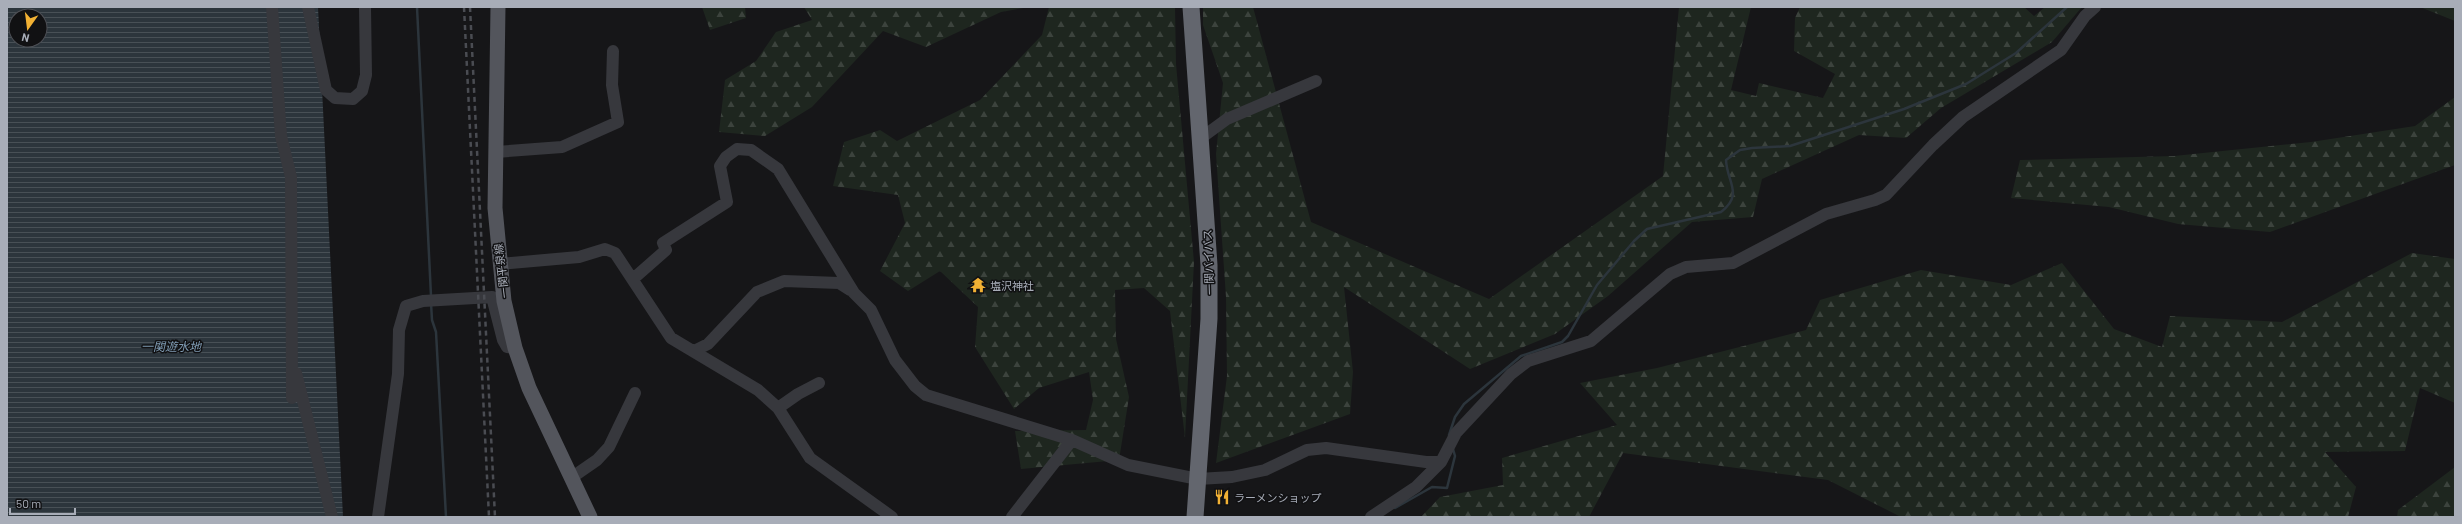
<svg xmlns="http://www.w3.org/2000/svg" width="2462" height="524" viewBox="0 0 2462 524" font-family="Barlow,'Noto Sans JP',sans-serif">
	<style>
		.forest { fill: url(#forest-firs) }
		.water { fill: url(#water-rules); fill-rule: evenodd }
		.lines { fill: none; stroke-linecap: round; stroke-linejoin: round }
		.stream { stroke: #2c353c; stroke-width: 2.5 }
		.minor { stroke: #37383d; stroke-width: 12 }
		.major { stroke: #53555c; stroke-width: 15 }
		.highway { stroke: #63666e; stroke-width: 17 }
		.rail { stroke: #4a4c52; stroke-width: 2.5; stroke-dasharray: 5 4; stroke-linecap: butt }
		.labels { text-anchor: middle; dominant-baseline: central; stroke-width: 3; stroke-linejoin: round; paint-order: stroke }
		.street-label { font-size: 11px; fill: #a8adb8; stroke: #111113 }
		.poi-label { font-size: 11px; fill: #a8adb8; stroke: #111113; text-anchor: start }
		.water-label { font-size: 12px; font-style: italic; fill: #7f9bb3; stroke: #111113 }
	</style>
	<defs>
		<pattern id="forest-firs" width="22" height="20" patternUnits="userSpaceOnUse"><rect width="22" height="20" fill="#1e261f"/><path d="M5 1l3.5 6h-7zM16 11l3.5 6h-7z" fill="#3c433d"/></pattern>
		<pattern id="water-rules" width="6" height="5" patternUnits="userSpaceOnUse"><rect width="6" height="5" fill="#2c353c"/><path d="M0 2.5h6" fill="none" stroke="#485056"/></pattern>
	</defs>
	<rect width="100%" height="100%" fill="#161618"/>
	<path class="forest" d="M 702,7 L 745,7 L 746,18 L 710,30 Z
		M 804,7 L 1029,7 L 1001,12 L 926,47 L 883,31 L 812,107 L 765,136 L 719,132 L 725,80 L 756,61 L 776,32 L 812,20 Z
		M 1049,7 L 1175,7 L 1176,64 L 1194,262 L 1185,438 L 1170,311 L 1144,288 L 1115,290 L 1116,339 L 1129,397 L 1119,460 L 1021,469 L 1015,431 L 1086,430 L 1093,400 L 1089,372 L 1039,388 L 1014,409 L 975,347 L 978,307 L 940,271 L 908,291 L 880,271 L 905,223 L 898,195 L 833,186 L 844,142 L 880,130 L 897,141 L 980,100 L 1042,35 Z
		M 1203,7 L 1253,7 L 1311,222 L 1489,299 L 1663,176 L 1679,7 L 1751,7 L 1731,90 L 1756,96 L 1759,83 L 1823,98 L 1835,74 L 1794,51 L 1795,18 L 1800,7 L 2024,7 L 2034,16 L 2045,7 L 2082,7 L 2052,42 L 1941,108 L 1906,138 L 1859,135 L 1762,179 L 1753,217 L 1692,222 L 1608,296 L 1555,334 L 1470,369 L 1344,287 L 1353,372 L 1350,414 L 1216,463 L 1227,376 L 1226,297 L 1216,154 L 1223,83 L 1203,25 Z
		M 2420,7 L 2455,7 L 2455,21 Z
		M 2455,97 L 2455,165 L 2270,232 L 2178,224 L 2109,207 L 2011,198 L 2020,160 L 2174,156 L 2311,142 L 2415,126 Z
		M 2412,253 L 2455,259 L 2455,403 L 2420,388 L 2405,451 L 2325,452 L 2356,487 L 2348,517 L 1901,517 L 1828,480 L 1623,453 L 1589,517 L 1421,517 L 1440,497 L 1503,485 L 1502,458 L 1617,425 L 1580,383 L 1657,368 L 1806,330 L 1820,300 L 1921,270 L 2011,285 L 2062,263 L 2114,329 L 2162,347 L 2170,316 L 2282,322 Z
		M 2455,467 L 2455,517 L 2397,517 L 2398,510 Z"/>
	<path class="water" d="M 7,7 L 318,7 L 343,517 L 7,517 ZM 16,16 L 40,16 L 40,40 L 16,40 Z"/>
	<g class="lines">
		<path class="stream" d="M 417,7 L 431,296
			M 431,303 L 432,320 L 436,332 L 446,517
			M 1449,435 L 1455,417 L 1464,404 L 1521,356 L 1562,342 L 1568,336 L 1597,285 L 1634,241 L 1647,229 L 1721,212 C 1744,194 1727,183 1726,160 L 1740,150 L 1752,148 L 1790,146 L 1904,109 L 1966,84 L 2016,53 L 2067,7
			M 1395,508 L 1432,487 L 1447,488 L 1455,456 L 1453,449"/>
		<path class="minor" d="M 272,7 L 281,136 L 291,177 L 292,398
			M 308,7 L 326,90 L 335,98 L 353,99 L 362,91 L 366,75 L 365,7
			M 1201,138 L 1227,119 L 1316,81
			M 496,152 L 562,147 L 618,122 L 612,85 L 613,51
			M 499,264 L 579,257 L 605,249 L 615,253 L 671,338 L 758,390 L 778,408 L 810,458 L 892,517
			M 633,279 L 666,250 L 663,243 L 727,202 L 720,166 L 726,157 L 737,149 L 751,150 L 778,169 L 854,293 L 871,310 L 895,360 L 915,386 L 926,395 L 1072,440 L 1128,465 L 1198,479 L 1232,477 L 1265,470 L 1307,450 L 1326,448 L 1426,462 L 1441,462
			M 694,351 L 708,344 L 757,292 L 784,281 L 839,283 L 850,290
			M 296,373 L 332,517
			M 778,408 L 798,394 L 819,383
			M 571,478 L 597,460 L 609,447 L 635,393
			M 378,517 L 398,374 L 399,330 L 406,306 L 423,301 L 492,297 L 503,340 L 507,347 L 515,348
			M 1012,517 L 1072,440
			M 1371,517 L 1416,487 L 1441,462 L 1456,433 L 1511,374 L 1528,361 L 1591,341 L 1670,274 L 1686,267 L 1733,263 L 1826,214 L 1875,200 L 1886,195 L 1933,145 L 1963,117 L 2061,50 L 2085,16 L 2095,7"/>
		<path class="major" d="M 498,7 L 495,208 L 504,301 L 515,348 L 529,388 L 590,517"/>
		<path class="highway" d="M 1191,7 L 1209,265 L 1209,319 L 1195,517"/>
		<path class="rail" d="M 464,7 L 489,517
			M 470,7 L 495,517"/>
	</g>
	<defs>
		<symbol id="temple-bare" viewBox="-9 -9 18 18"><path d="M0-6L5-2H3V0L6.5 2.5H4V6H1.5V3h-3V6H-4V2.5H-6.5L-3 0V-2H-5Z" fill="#f2b134" stroke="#111113" stroke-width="2.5" paint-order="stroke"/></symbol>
		<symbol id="restaurant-bare" viewBox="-9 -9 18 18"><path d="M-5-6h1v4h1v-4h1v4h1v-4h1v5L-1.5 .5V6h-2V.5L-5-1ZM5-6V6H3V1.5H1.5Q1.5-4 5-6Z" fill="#f2b134" stroke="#111113" stroke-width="2.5" paint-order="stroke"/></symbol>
	</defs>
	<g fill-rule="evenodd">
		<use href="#temple-bare" x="967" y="274" width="22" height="22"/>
		<use href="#restaurant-bare" x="1211" y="486" width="22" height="22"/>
	</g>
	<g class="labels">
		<g class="street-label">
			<text transform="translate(1208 262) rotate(-92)">一関バイパス</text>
			<text transform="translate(501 271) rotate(-97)">一関平泉線</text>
		</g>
		<g class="poi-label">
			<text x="990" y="285">塩沢神社</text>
			<text x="1234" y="497">ラーメンショップ</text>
		</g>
		<g class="water-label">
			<text x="171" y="346">一関遊水地</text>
		</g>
	</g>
	<rect width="2462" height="524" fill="none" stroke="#a8adb8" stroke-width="16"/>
	<g transform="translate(28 28) rotate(194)"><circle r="19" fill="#111113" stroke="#4d4f55"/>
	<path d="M0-3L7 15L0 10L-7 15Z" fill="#f2b134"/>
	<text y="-6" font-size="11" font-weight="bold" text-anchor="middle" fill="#a8adb8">N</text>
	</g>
	<path d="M10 508v6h65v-6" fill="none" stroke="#a8adb8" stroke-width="2"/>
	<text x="16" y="508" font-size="12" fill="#a8adb8" stroke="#111113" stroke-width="3" paint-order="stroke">50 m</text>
</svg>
